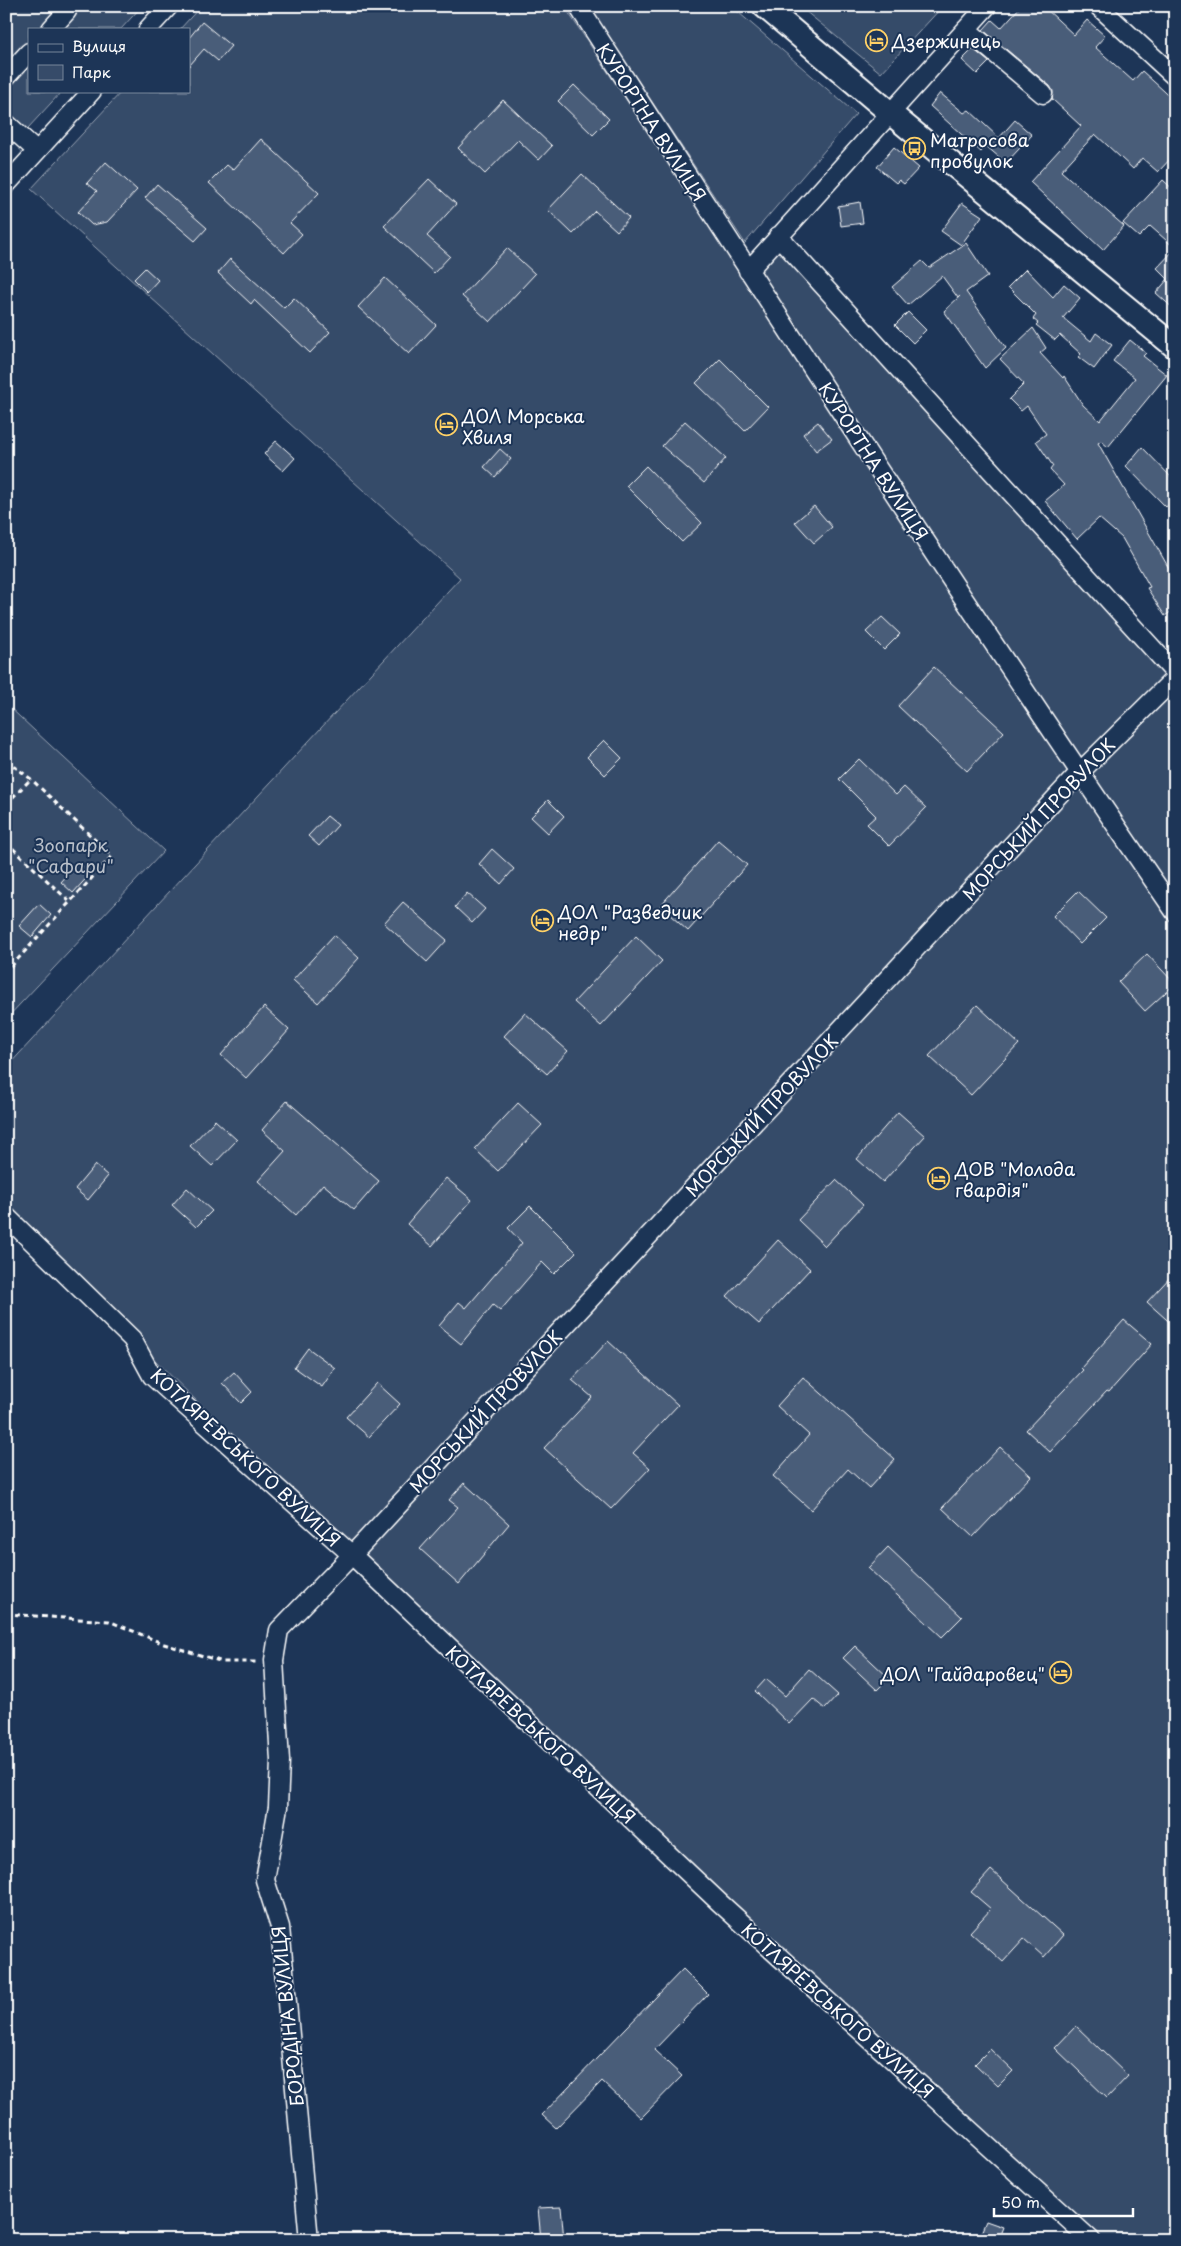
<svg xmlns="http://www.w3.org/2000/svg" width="1181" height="2246" viewBox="0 0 1181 2246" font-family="'Playpen Sans',sans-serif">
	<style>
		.green { fill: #364b69; stroke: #9aa5b4 }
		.building { fill: #4a5d79; stroke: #fff }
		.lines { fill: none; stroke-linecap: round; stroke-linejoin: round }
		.minor-casing { stroke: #fff; stroke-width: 21 }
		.major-casing { stroke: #fff; stroke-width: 26 }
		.path { stroke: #fff; stroke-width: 3; stroke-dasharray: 5 4; stroke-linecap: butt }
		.minor { stroke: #1d3557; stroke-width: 18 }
		.major { stroke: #1d3557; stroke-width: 22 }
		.labels { text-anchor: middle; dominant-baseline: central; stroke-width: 4; stroke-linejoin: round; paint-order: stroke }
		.poi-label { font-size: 18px; fill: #fff; stroke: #1d3557; text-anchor: start }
		.street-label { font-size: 18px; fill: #fff; stroke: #1d3557 }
		.park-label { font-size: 18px; fill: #b9c0ca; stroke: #1d3557 }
	</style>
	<rect width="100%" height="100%" fill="#1d3557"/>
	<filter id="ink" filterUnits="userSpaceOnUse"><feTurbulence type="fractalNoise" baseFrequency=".02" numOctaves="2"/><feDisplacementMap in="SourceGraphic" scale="10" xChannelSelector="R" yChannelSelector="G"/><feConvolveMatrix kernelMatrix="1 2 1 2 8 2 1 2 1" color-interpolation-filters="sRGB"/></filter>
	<g filter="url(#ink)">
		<path class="green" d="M 6,6 L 142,6 L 121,29 L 29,29 L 29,91 L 62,91 L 6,152 Z
			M 201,6 L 564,6 L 742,273 L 750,271 L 776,240 L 1175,675 L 1175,2240 L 1092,2240 L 351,1552 L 6,1214 L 6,1068 L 460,578 L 31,189 L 122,91 L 189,91 L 189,29 L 180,29 Z
			M 589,6 L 731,6 L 856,114 L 745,243 Z
			M 799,6 L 943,6 L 881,73 Z
			M 6,704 L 164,851 L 6,1019 Z"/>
		<path class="building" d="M 1021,6 L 1043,6 L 1074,35 L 1087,20 L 1105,36 L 1095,47 L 1133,81 L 1142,71 L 1175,101 L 1175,154 L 1158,172 L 1142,158 L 1133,169 L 1095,134 L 1061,171 L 1124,226 L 1103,250 L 1030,182 L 1081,126 L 1052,99 L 1053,91 L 1050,86 L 983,30 L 992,20 L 1001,28 Z
			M 202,22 L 231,46 L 218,61 L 204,49 L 189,66 L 189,38 Z
			M 973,49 L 989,62 L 977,74 L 962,60 Z
			M 574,85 L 609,119 L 593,135 L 558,101 Z
			M 940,93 L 964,113 L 969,110 L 999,138 L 1015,120 L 1032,135 L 1006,163 L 986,146 L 981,152 L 930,106 Z
			M 503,100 L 552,146 L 539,160 L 518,140 L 485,174 L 458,148 Z
			M 261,139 L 319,193 L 290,223 L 302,234 L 284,253 L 209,183 L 227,165 L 233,170 Z
			M 894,147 L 919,168 L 904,184 L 899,180 L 896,183 L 877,167 Z
			M 106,162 L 137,190 L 107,222 L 92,225 L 78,212 L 97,191 L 87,183 Z
			M 582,174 L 629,218 L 617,231 L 595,211 L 573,234 L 548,210 Z
			M 429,179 L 456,204 L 427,236 L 450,256 L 434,273 L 384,226 Z
			M 1163,180 L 1175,191 L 1175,248 L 1150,226 L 1139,237 L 1123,223 Z
			M 157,184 L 207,228 L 195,241 L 145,198 Z
			M 860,202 L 863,223 L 841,226 L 838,206 Z
			M 962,203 L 982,216 L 961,245 L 941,231 Z
			M 966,243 L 988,276 L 966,292 L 1006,348 L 985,368 L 944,311 L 960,296 L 958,298 L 942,276 L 908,305 L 892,287 L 922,261 L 929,268 Z
			M 507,248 L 535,274 L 490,322 L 462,296 Z
			M 1175,249 L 1175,310 L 1156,293 L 1168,279 L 1157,268 Z
			M 230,259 L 284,308 L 294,298 L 330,332 L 310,353 L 254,300 L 251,304 L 218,273 Z
			M 145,268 L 158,280 L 147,292 L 134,279 Z
			M 1026,269 L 1053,297 L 1064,284 L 1080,298 L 1063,318 L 1091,341 L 1096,333 L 1112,345 L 1094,369 L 1078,357 L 1081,354 L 1060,335 L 1055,340 L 1036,325 L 1038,323 L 1033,319 L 1036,315 L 1008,287 Z
			M 385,278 L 436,325 L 409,354 L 358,307 Z
			M 908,312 L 926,330 L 913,343 L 895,325 Z
			M 1033,328 L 1046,348 L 1040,353 L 1063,378 L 1064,376 L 1083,405 L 1100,421 L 1135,378 L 1113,361 L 1130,340 L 1146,353 L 1143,356 L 1167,375 L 1108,447 L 1101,441 L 1098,443 L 1175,579 L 1175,609 L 1165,616 L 1147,588 L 1150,587 L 1122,538 L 1099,518 L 1077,539 L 1045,501 L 1064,485 L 1050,470 L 1053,466 L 1036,441 L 1046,434 L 1027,406 L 1021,411 L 1009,399 L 1024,384 L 1000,359 Z
			M 720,359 L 768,407 L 745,431 L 696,383 Z
			M 685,421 L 726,458 L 704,483 L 662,446 Z
			M 818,422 L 832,439 L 816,451 L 803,434 Z
			M 276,441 L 295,458 L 283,471 L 264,454 Z
			M 1142,447 L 1175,481 L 1175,499 L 1166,507 L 1126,466 Z
			M 500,449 L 511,459 L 495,477 L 484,467 Z
			M 646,466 L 702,523 L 682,542 L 626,486 Z
			M 814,506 L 832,527 L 814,543 L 795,522 Z
			M 882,617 L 900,634 L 884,650 L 866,632 Z
			M 934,667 L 1004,732 L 967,771 L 898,706 Z
			M 604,740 L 622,758 L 605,775 L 587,757 Z
			M 859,759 L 896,795 L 904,787 L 926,808 L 889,846 L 867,824 L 876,816 L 839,779 Z
			M 548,800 L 564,816 L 548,833 L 531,817 Z
			M 327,816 L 338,825 L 319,846 L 308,836 Z
			M 718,840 L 747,865 L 688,931 L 660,906 Z
			M 492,849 L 514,869 L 501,884 L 479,864 Z
			M 79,862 L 91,873 L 73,893 L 61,882 Z
			M 1078,891 L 1106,918 L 1080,944 L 1053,916 Z
			M 467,893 L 485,909 L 472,923 L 455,907 Z
			M 403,902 L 447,940 L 427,962 L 384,923 Z
			M 39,904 L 51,915 L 32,937 L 19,926 Z
			M 334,935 L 359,958 L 318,1003 L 293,980 Z
			M 636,936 L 662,961 L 601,1026 L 574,1002 Z
			M 1147,954 L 1175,984 L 1145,1011 L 1118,982 Z
			M 977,1005 L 1019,1044 L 971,1095 L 929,1056 Z
			M 264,1007 L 289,1030 L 246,1078 L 221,1055 Z
			M 525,1013 L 568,1051 L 547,1074 L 504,1036 Z
			M 287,1101 L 379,1181 L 354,1210 L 323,1184 L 296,1215 L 258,1181 L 285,1151 L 262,1130 Z
			M 518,1103 L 542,1125 L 498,1171 L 475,1149 Z
			M 898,1112 L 925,1136 L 883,1182 L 857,1159 Z
			M 215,1120 L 237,1140 L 212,1166 L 190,1146 Z
			M 95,1165 L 108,1176 L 88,1200 L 75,1189 Z
			M 446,1178 L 472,1200 L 432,1246 L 407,1224 Z
			M 836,1180 L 863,1205 L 825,1246 L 798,1220 Z
			M 187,1188 L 212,1211 L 196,1227 L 172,1205 Z
			M 530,1206 L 576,1252 L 554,1274 L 542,1262 L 500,1311 L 493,1305 L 461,1344 L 439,1326 L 459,1302 L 466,1308 L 522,1243 L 508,1228 Z
			M 778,1240 L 810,1269 L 759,1324 L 727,1296 Z
			M 1175,1272 L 1175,1327 L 1147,1302 Z
			M 1124,1320 L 1152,1344 L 1109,1392 L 1107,1391 L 1050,1452 L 1026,1430 L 1083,1370 L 1081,1368 Z
			M 608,1341 L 678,1405 L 633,1453 L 650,1468 L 611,1509 L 544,1448 L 592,1397 L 572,1380 Z
			M 308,1348 L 335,1368 L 322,1387 L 294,1367 Z
			M 234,1372 L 252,1392 L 241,1403 L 222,1383 Z
			M 803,1377 L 895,1459 L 869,1488 L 848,1469 L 811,1510 L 773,1476 L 809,1435 L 777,1406 Z
			M 377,1383 L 400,1404 L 369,1437 L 346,1417 Z
			M 1000,1447 L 1031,1476 L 973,1537 L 942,1508 Z
			M 464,1483 L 509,1524 L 459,1584 L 420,1549 L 458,1507 L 449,1500 Z
			M 888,1547 L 962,1617 L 942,1637 L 868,1568 Z
			M 855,1646 L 889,1678 L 877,1690 L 843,1658 Z
			M 809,1669 L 838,1695 L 825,1709 L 813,1699 L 789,1724 L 755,1691 L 766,1679 L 785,1696 Z
			M 991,1870 L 1063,1935 L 1044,1957 L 1024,1939 L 1003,1962 L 970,1932 L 991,1909 L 971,1892 Z
			M 683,1969 L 708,1994 L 654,2050 L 682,2076 L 641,2118 L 602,2081 L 556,2128 L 542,2115 Z
			M 1076,2026 L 1128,2076 L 1107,2098 L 1055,2048 Z
			M 990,2049 L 1013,2071 L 998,2086 L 975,2064 Z
			M 561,2207 L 564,2240 L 541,2240 L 538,2208 Z
			M 986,2221 L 1003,2227 L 998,2240 L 978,2240 Z"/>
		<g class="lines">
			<defs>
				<path id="minor" d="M 578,6 C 774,310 970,614 1175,912
					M 1098,6 L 1175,77
					M 51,29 L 67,11
					M 148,29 L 169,6
					M 966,29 L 1043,94
					M 6,77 L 29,52
					M 6,123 L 37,151
					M 6,185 L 92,91
					M 778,236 L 1175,673
					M 748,271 L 987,6
					M 6,1216 L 132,1339 L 152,1376 L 352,1555 L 720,1903 L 1091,2240
					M 309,2240 L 280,1927 L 265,1880 L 278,1807 L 280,1761 L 274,1660 L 279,1630 L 352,1555 L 1079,773 L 1175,678"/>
				<path id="major" d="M 764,6 L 889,112 L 1175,347"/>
			</defs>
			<use href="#minor" class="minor-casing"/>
			<use href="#major" class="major-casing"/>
			<path class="path" d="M 6,760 L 31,779 L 112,856 L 6,972
				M 6,804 L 31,779
				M 6,842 L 70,902
				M 6,1614 L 109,1621 L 164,1644 L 223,1662 L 258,1662"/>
			<use href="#minor" class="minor"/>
			<use href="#major" class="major"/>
		</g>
	</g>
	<defs>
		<symbol id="hotel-ring" viewBox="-11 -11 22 22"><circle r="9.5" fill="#1d3557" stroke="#ffd166" stroke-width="1.5"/><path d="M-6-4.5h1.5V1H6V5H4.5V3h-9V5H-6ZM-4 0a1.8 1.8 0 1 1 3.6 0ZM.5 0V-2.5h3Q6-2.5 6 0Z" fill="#ffd166"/></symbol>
		<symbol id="bus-ring" viewBox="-11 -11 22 22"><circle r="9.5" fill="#1d3557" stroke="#ffd166" stroke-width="1.5"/><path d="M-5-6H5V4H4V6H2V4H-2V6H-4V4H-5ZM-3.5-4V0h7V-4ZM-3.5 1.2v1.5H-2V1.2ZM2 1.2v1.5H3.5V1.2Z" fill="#ffd166"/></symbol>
	</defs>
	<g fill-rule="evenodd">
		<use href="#hotel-ring" x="864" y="28" width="25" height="25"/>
		<use href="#bus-ring" x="902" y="136" width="25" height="25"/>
		<use href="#hotel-ring" x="434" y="412" width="25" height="25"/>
		<use href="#hotel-ring" x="530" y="908" width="25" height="25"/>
		<use href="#hotel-ring" x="926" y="1166" width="25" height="25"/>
		<use href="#hotel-ring" x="1048" y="1660" width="25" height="25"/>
	</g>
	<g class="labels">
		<g class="poi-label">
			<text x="892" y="40">Дзержинець</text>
			<text x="930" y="139">Матросова<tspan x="930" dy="21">провулок</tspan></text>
			<text x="462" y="415">ДОЛ Морська<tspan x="462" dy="21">Хвиля</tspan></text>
			<text x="558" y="911">ДОЛ "Разведчик<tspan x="558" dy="21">недр"</tspan></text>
			<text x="955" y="1168">ДОВ "Молода<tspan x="955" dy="21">гвардія"</tspan></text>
			<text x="1045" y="1673" text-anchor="end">ДОЛ "Гайдаровец"</text>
		</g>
		<g class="street-label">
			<text transform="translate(652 122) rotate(57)">КУРОРТНА ВУЛИЦЯ</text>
			<text transform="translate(874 461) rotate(57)">КУРОРТНА ВУЛИЦЯ</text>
			<text transform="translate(1038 819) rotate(-47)">МОРСЬКИЙ ПРОВУЛОК</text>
			<text transform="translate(761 1115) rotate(-47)">МОРСЬКИЙ ПРОВУЛОК</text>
			<text transform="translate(485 1411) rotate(-47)">МОРСЬКИЙ ПРОВУЛОК</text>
			<text transform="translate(246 1457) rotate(43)">КОТЛЯРЕВСЬКОГО ВУЛИЦЯ</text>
			<text transform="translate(541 1734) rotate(43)">КОТЛЯРЕВСЬКОГО ВУЛИЦЯ</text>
			<text transform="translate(838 2010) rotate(42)">КОТЛЯРЕВСЬКОГО ВУЛИЦЯ</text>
			<text transform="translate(287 2016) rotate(-96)">БОРОДІНА ВУЛИЦЯ</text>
		</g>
		<g class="park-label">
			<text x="71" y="844">Зоопарк<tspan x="71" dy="21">"Сафари"</tspan></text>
		</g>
	</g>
	<rect width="1181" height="2246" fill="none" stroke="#1d3557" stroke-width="25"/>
	<rect x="12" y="12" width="1156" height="2221" fill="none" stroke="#fff" stroke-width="2" filter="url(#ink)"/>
	<rect x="28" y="28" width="162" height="65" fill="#1d3557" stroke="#77869a"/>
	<rect x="38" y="44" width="25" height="8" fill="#1d3557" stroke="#77869a"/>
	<text x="72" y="52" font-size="15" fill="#ffffff">Вулиця</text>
	<rect x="38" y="65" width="25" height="15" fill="#364b69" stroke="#77869a"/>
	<text x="72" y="78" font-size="15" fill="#ffffff">Парк</text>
	<path d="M994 2208v8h139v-8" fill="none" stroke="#ffffff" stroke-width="2.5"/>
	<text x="1001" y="2208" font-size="15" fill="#ffffff" stroke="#1d3557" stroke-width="4" paint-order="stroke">50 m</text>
</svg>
